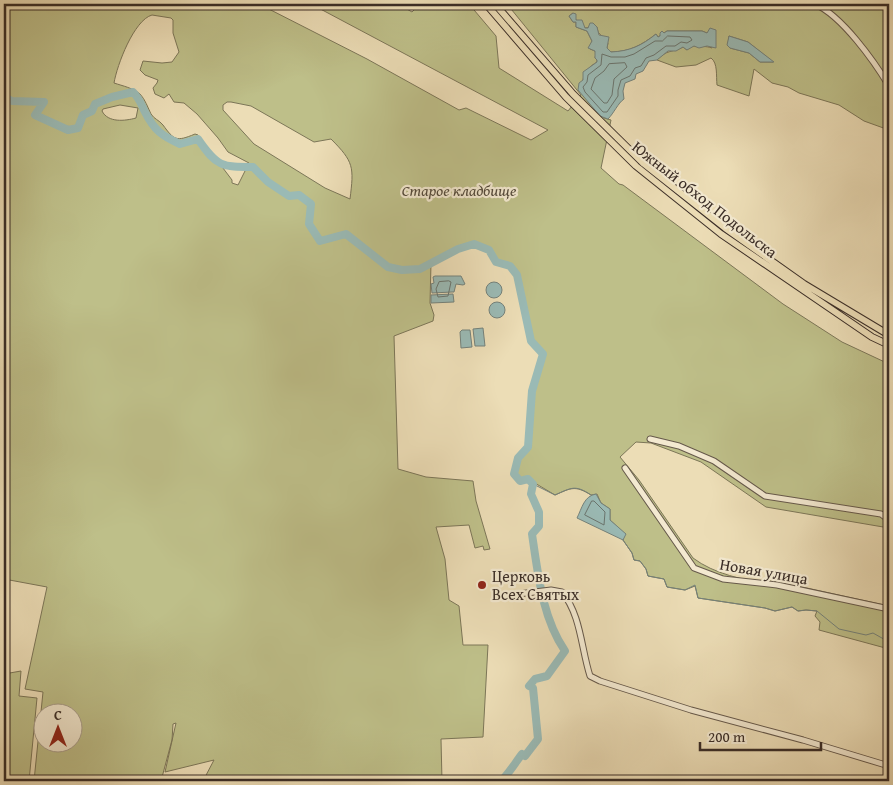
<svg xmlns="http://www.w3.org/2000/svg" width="893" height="785" viewBox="0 0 893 785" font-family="'Gentium Book Plus',serif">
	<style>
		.green { fill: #bebf89; stroke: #7c7658; fill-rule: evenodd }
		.water { fill: #9abab5; stroke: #74827c }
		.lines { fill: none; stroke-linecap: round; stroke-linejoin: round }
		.shore { stroke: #6a746e; stroke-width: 1 }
		.stream { stroke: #74827c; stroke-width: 1 }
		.river { stroke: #9abab5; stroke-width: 8 }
		.minor-casing { stroke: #66594b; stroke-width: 7 }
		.major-casing { stroke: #3a2d27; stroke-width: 8 }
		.minor { stroke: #f3e9d0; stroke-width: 5 }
		.major { stroke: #ecddb6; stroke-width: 6 }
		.poi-dot { fill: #8f2418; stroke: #f3e9d0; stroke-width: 2 }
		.labels { text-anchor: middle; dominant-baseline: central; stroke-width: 4.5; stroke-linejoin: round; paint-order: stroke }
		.park-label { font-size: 16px; font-style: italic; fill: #544a3b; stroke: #f3e9d0 }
		.street-label { font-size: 16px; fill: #3a2d27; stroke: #f3e9d0 }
		.poi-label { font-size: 16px; fill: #3a2d27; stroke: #f3e9d0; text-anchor: start }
	</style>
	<rect width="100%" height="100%" fill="#ecddb6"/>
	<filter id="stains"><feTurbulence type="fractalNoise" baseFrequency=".004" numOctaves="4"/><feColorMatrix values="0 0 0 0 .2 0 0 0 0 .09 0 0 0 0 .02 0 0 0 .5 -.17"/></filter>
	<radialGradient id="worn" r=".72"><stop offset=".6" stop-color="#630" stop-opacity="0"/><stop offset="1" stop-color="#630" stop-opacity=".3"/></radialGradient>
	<path class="green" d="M 4,4 L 259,4 L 367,59 L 459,110 L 466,108 L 531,140 L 548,130 L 311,4 L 398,4 L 412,12 L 414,10 L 412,9 L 410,4 L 469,4 L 496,36 L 499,68 L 568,111 L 581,95 L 507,4 L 889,4 L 889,130 L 864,121 L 839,105 L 799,93 L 788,87 L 772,83 L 754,69 L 749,96 L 717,85 C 716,76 718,63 711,58 L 696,65 L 676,67 L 657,60 C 665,50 674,52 683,47 L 687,50 L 691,46 C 697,46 707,46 712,48 L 709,31 L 707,33 L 702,31 L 667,31 L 658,37 L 656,34 C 642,45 629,52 611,52 L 607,48 L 608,43 L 598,32 L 597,27 L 585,28 L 576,20 L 573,13 L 569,16 L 573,22 L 576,22 L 576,27 L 587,31 L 592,41 L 590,49 L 595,51 L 596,53 L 595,58 L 597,60 L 597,62 C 590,66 584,72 583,80 L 604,118 L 611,120 L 601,168 L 619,184 L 623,185 L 783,304 L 842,342 L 889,364 L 889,528 L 766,507 L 701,462 L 651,443 L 636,442 L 620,457 L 639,480 L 693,558 C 714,574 744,580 769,584 L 770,581 L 784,583 L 889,606 L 889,649 L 819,630 L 820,622 L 815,616 L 817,611 L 806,610 L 798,611 L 792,607 L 775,611 L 765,608 L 698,598 L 695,586 L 685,590 L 667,587 L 664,579 L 648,576 L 646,569 L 640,561 L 634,560 L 632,553 L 623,540 L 625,534 L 610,520 L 610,509 L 601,503 L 597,494 L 591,495 C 575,485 571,488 555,495 L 528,479 L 520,481 L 514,474 L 518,458 L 528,447 L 532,391 L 543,354 L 531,341 L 517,275 L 510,266 L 496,262 L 489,250 L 474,244 L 458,249 L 431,263 L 430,303 L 434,315 L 433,321 L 394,336 L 398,469 L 426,477 L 473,481 L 476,501 L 490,549 L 484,550 L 483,546 L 475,548 L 469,525 L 436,527 L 445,559 L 449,600 L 459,606 L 463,645 L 488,645 L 483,737 L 441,739 L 442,781 L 203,781 L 214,760 L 165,772 L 176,723 L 173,724 L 172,740 L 161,781 L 34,781 L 43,692 L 25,689 L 47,587 L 4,579 ZM 152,15 L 171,18 L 173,20 L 173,33 L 179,52 L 172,62 L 162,63 L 143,61 L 140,70 L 145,75 L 158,80 L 157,83 L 153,88 L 155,94 L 164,98 L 169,94 L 174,102 L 184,103 L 197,114 L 218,138 L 228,152 L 249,163 L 238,185 L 232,183 L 232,180 L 198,135 L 195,134 C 176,142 174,140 163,125 C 159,120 154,119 151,114 C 148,108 145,99 140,94 C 133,88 123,86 114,83 C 117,65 134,20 152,15 ZM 729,36 L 748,42 L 773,62 L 760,62 L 749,53 L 730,48 L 728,44 ZM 227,102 L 231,102 L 251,106 L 314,142 L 331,139 C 354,162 354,167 350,199 L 325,188 L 254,144 L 223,110 L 223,105 ZM 120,105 L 138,108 L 136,118 C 125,121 108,123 102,111 L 103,109 ZM 42,712 L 72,712 L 72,742 L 42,742 Z
		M 889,249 L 889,299 L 887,298 C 880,282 886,265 889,249 Z
		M 21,671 L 19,696 L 37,698 L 29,781 L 4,781 L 4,674 Z"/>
	<path class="water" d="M 573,13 L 576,14 L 576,20 L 582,20 L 585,28 L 588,28 L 590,23 L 593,23 L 597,27 L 599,35 L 609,37 L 607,48 L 611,52 C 630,51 641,46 656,34 L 658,37 L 660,36 L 660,33 L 662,31 L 664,33 L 667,31 L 702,31 L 707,33 L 710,28 L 716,30 L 716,48 L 707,46 L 699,48 L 694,46 L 687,50 L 683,47 L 676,51 L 668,51 L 657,60 L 649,61 L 643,71 L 636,74 L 635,79 L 625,83 L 623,91 L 624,99 C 618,103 614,113 608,119 L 600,116 L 578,90 L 579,83 L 583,80 L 583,72 L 597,62 L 597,60 L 595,58 L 595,51 L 588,48 L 592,41 L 587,31 L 576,27 L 576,22 L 573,22 L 569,16 Z
		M 729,36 L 748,42 L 774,62 L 760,62 L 749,53 L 730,48 L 727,45 Z
		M 435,276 L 461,276 L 465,284 L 463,285 L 456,284 L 454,292 L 452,292 L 432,293 L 431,284 L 434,283 L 433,277 Z
		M486 290a8 8 0 1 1 16 0a8 8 0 1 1-16 0Z
		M 453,294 L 454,302 L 431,303 L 431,295 Z
		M489 310a8 8 0 1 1 16 0a8 8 0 1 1-16 0Z
		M 483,328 L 485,346 L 475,346 L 473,329 Z
		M 462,330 L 470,330 L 472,347 L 461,348 L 460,332 Z
		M 596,494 L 601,503 L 610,509 L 610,520 L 626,534 L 623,540 L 577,518 C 582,508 584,496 596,494 Z"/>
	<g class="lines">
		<path class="shore" d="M 668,36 L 690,37 L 692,40 L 687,43 L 681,42 L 675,46 L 666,46 L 654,55 L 646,58 L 641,66 L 635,68 L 630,76 L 621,80 L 618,90 L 618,96 L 607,112 L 603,112 L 585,92 L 583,87 L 587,82 L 588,75 L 601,65 L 602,54 L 611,57 L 625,57 L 634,54 L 655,41 L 662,41 Z
			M 625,63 L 627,67 L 614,79 L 612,95 L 607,103 L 604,103 L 591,89 L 595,78 L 604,71 L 609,64 Z
			M 449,281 L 451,282 L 448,296 L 438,297 L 436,289 L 439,282 Z
			M 592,501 L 594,501 L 605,512 L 604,525 L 585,515 Z"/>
		<path class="stream" d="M 533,484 L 555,495 C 571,488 575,484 591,495
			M 623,540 L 632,553 L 634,560 L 640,561 L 646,569 L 648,576 L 664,579 L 667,587 L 685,590 L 695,585 L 698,598 L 765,608 L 775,611 L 792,607 L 798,611 L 806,610 L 817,611 L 839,629 L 866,635 L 873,633 L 889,642"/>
		<path class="river" d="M 4,97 L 12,101 L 44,102 L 35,115 L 68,130 L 78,128 L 83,115 L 92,111 L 95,104 L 112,97 L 133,92 C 140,99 141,104 145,112 C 154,130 162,136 180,144 L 198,139 C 217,167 222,167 253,167 L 268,182 L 289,196 L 299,195 L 311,204 L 309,224 L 320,241 L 346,234 L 388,267 L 402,270 L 420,269 L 458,249 L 474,244 L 489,250 L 496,262 L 510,266 L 517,275 L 531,341 L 543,354 L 532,391 L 528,447 L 518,458 L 514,474 L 520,481 L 528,479 L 533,484 L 531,494 L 539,512 L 539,526 L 532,534 C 538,574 542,617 565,651 L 547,676 L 535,679 L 529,686 L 533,688 L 538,739 L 525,756 L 522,754 C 515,763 510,772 502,780"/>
		<defs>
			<path id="minor" d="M 815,4 C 842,16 874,61 889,86
				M 889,126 L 888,131 L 889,133
				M 650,439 L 679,446 L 714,461 L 765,496 L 881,514 L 889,520
				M 625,468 L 694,568 L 723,579 L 777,585 L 889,609
				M 502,596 L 551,590 L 562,592 C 581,615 581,648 590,676 L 600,681 L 691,710 L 803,740 L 889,766"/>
			<path id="major" d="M 486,4 L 566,97 L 636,166 L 721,234 L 872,337 L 889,345
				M 495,4 L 573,94 L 644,164 L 725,228 L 804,284 L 889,335"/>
		</defs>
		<use href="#minor" class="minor-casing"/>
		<use href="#major" class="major-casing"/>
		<use href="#minor" class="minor"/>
		<use href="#major" class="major"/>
	</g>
	<circle class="poi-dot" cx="482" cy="585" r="5"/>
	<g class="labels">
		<g class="park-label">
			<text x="459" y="190">Старое кладбище</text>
		</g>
		<g class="street-label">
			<text transform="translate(705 199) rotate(38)">Южный обход Подольска</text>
			<text transform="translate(764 571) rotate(10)">Новая улица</text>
		</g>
		<g class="poi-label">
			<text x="492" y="576">Церковь<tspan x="492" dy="18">Всех Святых</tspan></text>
		</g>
	</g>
	<rect width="893" height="785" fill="none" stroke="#ecddb6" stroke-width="20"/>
	<rect x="5" y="5" width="883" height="775" fill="none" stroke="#3a2d27" stroke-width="2.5"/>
	<rect x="10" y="10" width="873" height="765" fill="none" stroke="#3a2d27"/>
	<g transform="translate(58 728)"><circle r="24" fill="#f3e9d0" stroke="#a99e8c"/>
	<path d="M0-4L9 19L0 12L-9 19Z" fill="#8f2418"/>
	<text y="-8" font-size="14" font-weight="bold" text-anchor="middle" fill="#3a2d27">С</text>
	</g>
	<path d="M700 742v8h121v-8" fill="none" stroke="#3a2d27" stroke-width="2.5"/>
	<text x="708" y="742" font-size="15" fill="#3a2d27" stroke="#f3e9d0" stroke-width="4" paint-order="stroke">200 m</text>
	<rect width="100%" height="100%" filter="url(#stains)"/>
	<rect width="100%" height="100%" fill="url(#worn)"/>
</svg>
